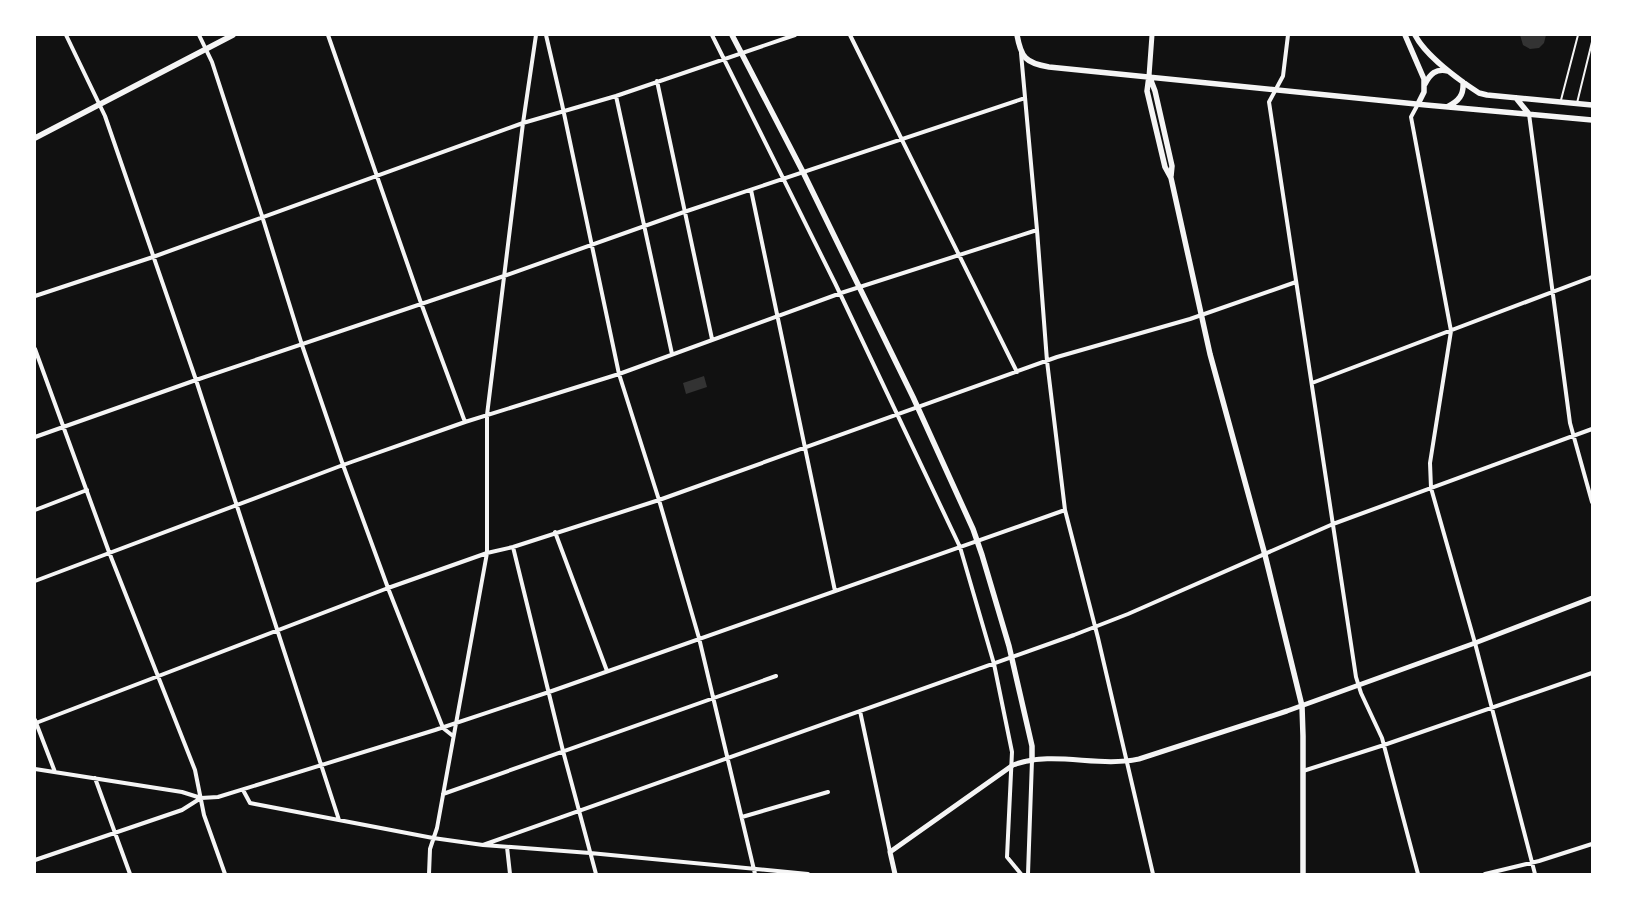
<svg xmlns="http://www.w3.org/2000/svg" width="1627" height="909" viewBox="0 0 1627 909" font-family="'DM Sans',sans-serif">
	<style>
		.water { fill: #333 }
		.lines { fill: none; stroke-linecap: round; stroke-linejoin: round }
		.service { stroke: #f5f5f5; stroke-width: 2 }
		.minor { stroke: #f5f5f5; stroke-width: 4 }
		.tertiary { stroke: #f5f5f5; stroke-width: 5 }
		.secondary { stroke: #f5f5f5; stroke-width: 5.5 }
	</style>
	<rect width="100%" height="100%" fill="#111"/>
	<path class="water" d="M 1520,35 L 1546,35 L 1544,43 L 1539,48 L 1530,49 L 1523,45 Z
		M 704,376 L 707,387 L 686,394 L 683,383 Z"/>
	<g class="lines">
		<path class="service" d="M 1561,100 L 1578,35
			M 1577,103 L 1592,42"/>
		<path class="minor" d="M 66,35 L 105,116 L 196,380 L 339,820
			M 199,35 L 212,62 L 262,216 L 302,345 L 343,465 L 388,588 L 443,728 L 453,736
			M 328,35 L 421,303 L 465,422
			M 546,35 L 562,104 L 619,374 L 659,500 L 699,638 L 755,874
			M 712,35 L 835,283 L 960,547 L 994,664 L 1012,752 L 1007,857 L 1021,874
			M 850,35 L 1017,372
			M 1288,35 L 1283,76 L 1269,102 L 1356,677 L 1361,693 L 1382,738 L 1418,874
			M 1021,53 L 1037,230 L 1047,361 L 1065,510 L 1098,638 L 1153,874
			M 657,81 L 712,339
			M 616,96 L 672,354
			M 1418,104 L 1411,117 L 1451,331 L 1430,463 L 1431,488 L 1475,643 L 1535,874
			M 1529,114 L 1570,423 L 1592,502
			M 751,190 L 835,591
			M 35,296 L 153,257 L 523,123 L 616,96 L 795,35
			M 35,349 L 109,552 L 195,770 L 204,815 L 225,874
			M 1312,383 L 1592,277
			M 35,437 L 196,380 L 504,276 L 684,212 L 1025,98
			M 35,510 L 87,490
			M 555,532 L 607,671
			M 513,547 L 563,751 L 596,874
			M 35,581 L 343,465 L 465,422 L 619,374 L 841,293 L 1037,230
			M 860,711 L 890,852
			M 35,720 L 55,772
			M 36,723 L 388,588 L 487,553 L 513,547 L 659,500 L 1057,357 L 1190,319 L 1296,282
			M 35,769 L 182,792 L 201,798
			M 1303,771 L 1384,745 L 1592,673
			M 95,778 L 130,874
			M 243,790 L 250,803 L 255,804 L 433,838 L 483,845 L 590,853 L 808,874
			M 443,794 L 776,676
			M 742,817 L 828,792
			M 483,845 L 1074,635 L 1128,614 L 1333,524 L 1592,429
			M 507,847 L 510,874
			M 35,860 L 182,810 L 201,798 L 218,797 L 435,730 L 549,692 L 1065,510
			M 429,874 L 430,849 L 437,828 L 487,553 L 487,415 L 523,123 L 536,35
			M 1028,874 L 1032,760
			M 1485,874 L 1539,861 L 1592,844"/>
		<path class="tertiary" d="M 1149,76 L 1152,35
			M 895,874 L 890,852 L 1013,765 C 1054,750 1097,768 1139,759 L 1287,711 L 1475,643 L 1592,598"/>
		<path class="secondary" d="M 732,35 L 803,172 L 913,397 L 973,529 L 982,555 L 1009,646 L 1032,746 L 1032,760
			M 1017,35 C 1021,57 1025,63 1049,67 L 1426,105 L 1592,120
			M 1405,35 L 1424,79 L 1424,92 L 1418,104
			M 1415,35 C 1426,56 1459,80 1479,93 L 1487,95 L 1592,105
			M 1149,76 L 1147,91 L 1165,167 L 1171,178 L 1210,354 L 1265,555 L 1302,706 L 1303,736 L 1303,874
			M 1150,78 L 1155,91 L 1172,166 L 1171,176
			M 1425,84 C 1430,74 1436,68 1448,71
			M 1516,98 L 1529,114
			M 1447,107 C 1459,101 1464,95 1463,82
			M 35,138 L 233,35"/>
	</g>
	<rect width="1627" height="909" fill="none" stroke="#ffffff" stroke-width="72"/>
</svg>
